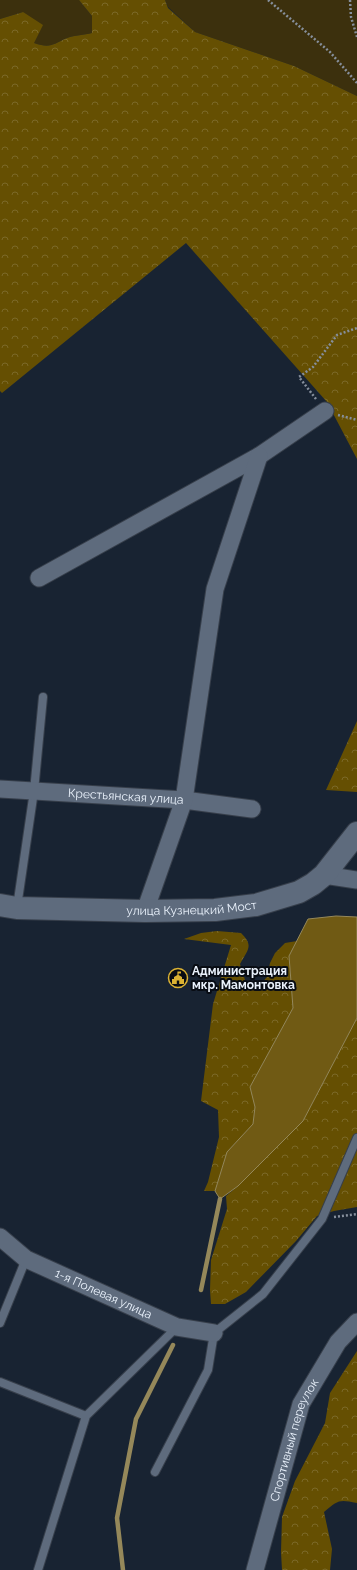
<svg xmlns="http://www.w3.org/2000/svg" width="357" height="1570" viewBox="0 0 357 1570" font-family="Raleway,sans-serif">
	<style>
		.green { fill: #3c300d }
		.forest { fill: url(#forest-crowns) }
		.water { fill: #705a14; stroke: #95885a }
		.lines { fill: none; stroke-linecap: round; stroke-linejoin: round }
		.stream { stroke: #95885a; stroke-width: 4.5 }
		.lane-casing { stroke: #373f4b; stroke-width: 10 }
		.street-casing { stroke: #373f4b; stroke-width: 19 }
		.secondary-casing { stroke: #373f4b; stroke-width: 24 }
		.path { stroke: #868f9c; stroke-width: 2.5; stroke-dasharray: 2 2; stroke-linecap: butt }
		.lane { stroke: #5e6b7d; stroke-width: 8 }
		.street { stroke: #5e6b7d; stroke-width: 17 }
		.secondary { stroke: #5e6b7d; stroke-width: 22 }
		.labels { text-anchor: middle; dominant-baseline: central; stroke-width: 4; stroke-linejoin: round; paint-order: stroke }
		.street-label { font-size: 12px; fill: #eaf2fc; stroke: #080c13 }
		.poi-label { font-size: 12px; font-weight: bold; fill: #eaf2fc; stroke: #080c13; text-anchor: start }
	</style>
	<defs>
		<pattern id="forest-crowns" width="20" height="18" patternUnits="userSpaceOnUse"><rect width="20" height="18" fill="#654f02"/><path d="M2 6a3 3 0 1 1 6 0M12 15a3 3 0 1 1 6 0" fill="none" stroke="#7b6928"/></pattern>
	</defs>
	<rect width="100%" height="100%" fill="#182332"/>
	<path class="green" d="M 0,0 L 79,0 L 92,16 L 92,33 C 84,35 75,35 67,38 C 53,44 51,49 34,43 L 23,12 L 0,19 Z
		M 165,0 L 357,0 L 357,96 L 294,66 L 195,32 L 168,7 Z"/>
	<path class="forest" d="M 79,0 L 165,0 L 168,8 L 195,32 L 294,66 L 357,96 L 357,459 L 327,402 L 186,243 L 2,393 L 0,391 L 0,19 L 23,12 L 43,25 L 34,43 C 51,49 53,44 67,38 C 75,35 84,35 92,33 L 92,16 Z
		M 357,721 L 357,792 L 326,790 Z
		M 217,931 L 241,933 C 254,946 248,949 240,964 L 245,980 L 257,988 L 267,977 L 270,963 L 275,953 L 285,943 L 297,941 L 289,956 L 293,1008 L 250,1087 L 255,1107 L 253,1124 L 227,1152 L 215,1191 L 204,1191 L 208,1182 L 219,1137 L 218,1110 L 201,1101 L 213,1004 L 231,945 L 184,939 L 201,933 Z
		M 357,1018 L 357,1207 L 334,1211 L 317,1216 L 296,1241 L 246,1292 L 225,1304 L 211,1304 L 210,1290 L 211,1260 L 227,1209 L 226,1196 L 238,1186 L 303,1121 Z
		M 357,1351 L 357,1503 C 339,1499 338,1500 324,1512 L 332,1549 L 330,1570 L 282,1570 L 281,1552 L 282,1517 L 295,1481 L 325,1423 L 330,1393 Z"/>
	<path class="water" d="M 336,916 L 357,917 L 357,1018 L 303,1121 L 238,1186 L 220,1199 L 215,1191 L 227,1152 L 253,1124 L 255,1107 L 250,1087 L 293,1008 L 289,956 L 308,919 Z"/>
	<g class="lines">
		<path class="stream" d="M 201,1290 L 220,1199
			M 123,1570 L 117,1518 L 136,1419 L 173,1345"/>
		<defs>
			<path id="lane" d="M 17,907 L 34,791 L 43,697
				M 0,1323 L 26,1259
				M 0,1382 L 86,1416
				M 155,1472 L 208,1370 L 214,1333 L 263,1294 L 322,1219 L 357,1138
				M 38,1570 L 86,1416 L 177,1327"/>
			<g id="street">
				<path d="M 39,578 L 259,456 L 325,411"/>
				<path id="s1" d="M 0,789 L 184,800 L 252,809"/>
				<path d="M 324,875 L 357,880"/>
				<path d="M 145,911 L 184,800 L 215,589 L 259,456"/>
				<path id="s2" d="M 0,1237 L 26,1259 L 177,1327 L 214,1333"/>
				<path id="s3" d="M 255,1570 L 301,1404 L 338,1342 L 357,1322"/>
			</g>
			<g id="secondary">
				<path id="s4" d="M 0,905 L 17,908 L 145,911 L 215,910 L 256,905 L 299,892 L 313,884 L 324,875 L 357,833"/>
			</g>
		</defs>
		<use href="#lane" class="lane-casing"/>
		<use href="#street" class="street-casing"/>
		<use href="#secondary" class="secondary-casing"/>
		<path class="path" d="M 268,0 L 330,52 L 357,83
			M 350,0 L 351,17 L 357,37
			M 316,399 L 299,377 L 313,367 L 337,335 L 357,328
			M 338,415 L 357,420
			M 334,1217 L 357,1214"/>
		<use href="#lane" class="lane"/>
		<use href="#street" class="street"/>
		<use href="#secondary" class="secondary"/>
	</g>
	<defs>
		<symbol id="civic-ring" viewBox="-11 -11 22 22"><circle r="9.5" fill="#080c13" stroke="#dbb233" stroke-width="1.5"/><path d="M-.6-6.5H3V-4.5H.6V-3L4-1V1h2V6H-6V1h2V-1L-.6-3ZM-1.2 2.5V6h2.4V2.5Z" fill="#dbb233"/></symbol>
	</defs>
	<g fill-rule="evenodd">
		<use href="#civic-ring" x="167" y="967" width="22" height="22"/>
	</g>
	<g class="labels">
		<g class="street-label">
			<text stroke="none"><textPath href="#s1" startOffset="126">Крестьянская улица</textPath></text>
			<text stroke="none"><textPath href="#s4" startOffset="192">улица Кузнецкий Мост</textPath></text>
			<text stroke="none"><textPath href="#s2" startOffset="119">1-я Полевая улица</textPath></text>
			<text stroke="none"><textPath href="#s3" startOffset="136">Спортивный переулок</textPath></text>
		</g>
		<g class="poi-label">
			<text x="192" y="971">Администрация<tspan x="192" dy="14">мкр. Мамонтовка</tspan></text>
		</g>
	</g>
</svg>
